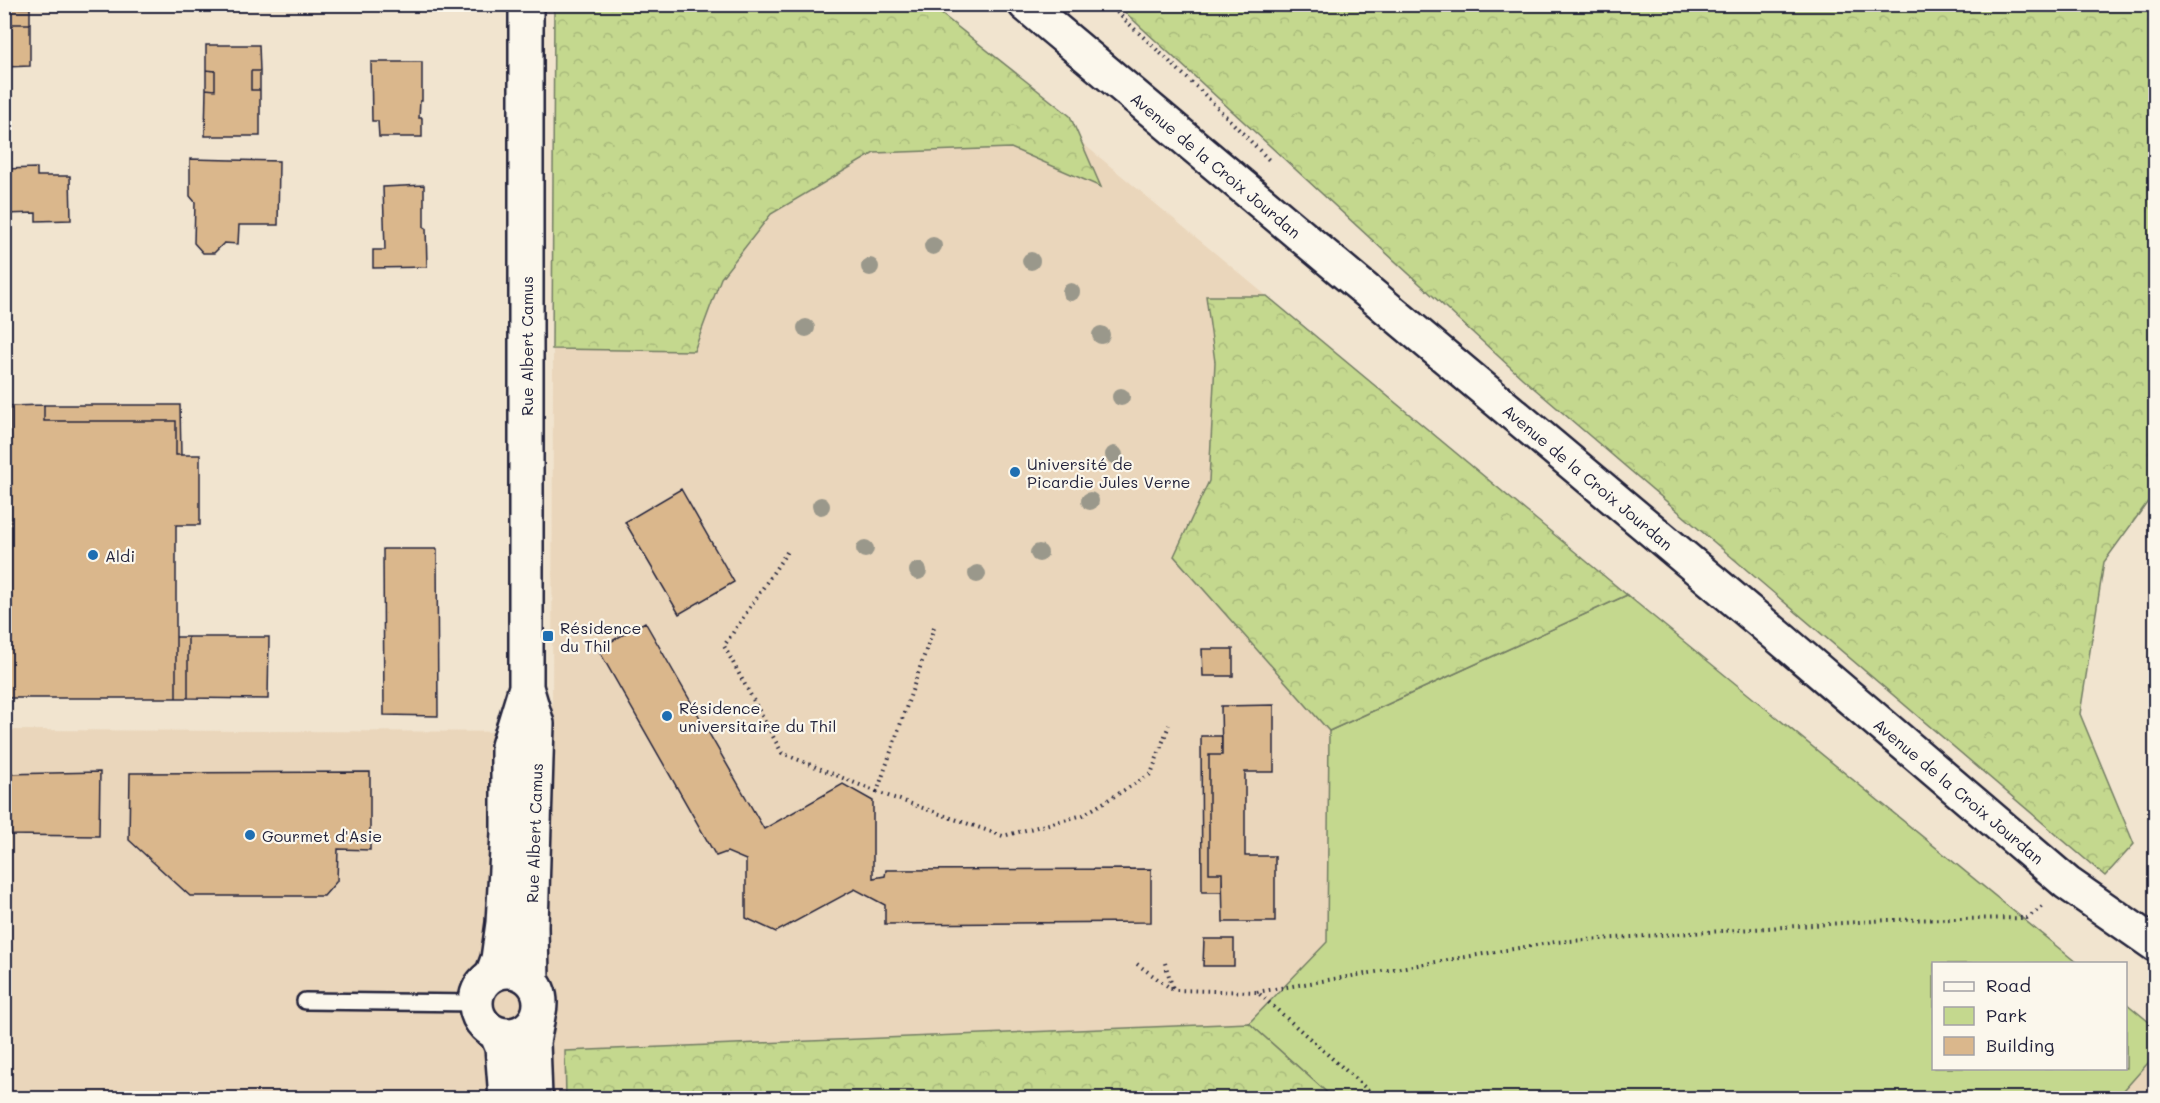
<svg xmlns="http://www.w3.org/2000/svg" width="2160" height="1103" viewBox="0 0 2160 1103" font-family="Mali,sans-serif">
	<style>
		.built { fill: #ead6bb }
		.green { fill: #c4d88e; stroke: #737d64; stroke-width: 1.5 }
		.forest { fill: url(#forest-crowns); stroke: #737d64; stroke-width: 1.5 }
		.building { fill: #dab78c; stroke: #22223b; stroke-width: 1.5 }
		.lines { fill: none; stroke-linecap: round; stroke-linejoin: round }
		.lane-casing { stroke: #22223b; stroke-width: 20 }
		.secondary-casing { stroke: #22223b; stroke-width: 38 }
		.path { stroke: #22223b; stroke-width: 4; stroke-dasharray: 1.5 4.5; stroke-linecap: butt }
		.lane { stroke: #fbf7ec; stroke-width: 15 }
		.secondary { stroke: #fbf7ec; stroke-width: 33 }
		.tree { fill: #9a988b }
		.poi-dot { fill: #1f6fb2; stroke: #fbf7ec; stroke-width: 2 }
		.labels { text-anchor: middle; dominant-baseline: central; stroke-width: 4.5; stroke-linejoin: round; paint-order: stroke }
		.street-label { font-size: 16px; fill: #22223b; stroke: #fbf7ec }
		.poi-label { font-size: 16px; fill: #22223b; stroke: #fbf7ec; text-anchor: start }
	</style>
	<defs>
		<pattern id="forest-crowns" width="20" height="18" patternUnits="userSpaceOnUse" patternTransform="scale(1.5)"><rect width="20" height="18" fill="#c4d88e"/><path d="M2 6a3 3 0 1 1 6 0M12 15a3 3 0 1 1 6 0" fill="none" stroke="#a8b97b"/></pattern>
	</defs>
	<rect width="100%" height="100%" fill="#f1e4cf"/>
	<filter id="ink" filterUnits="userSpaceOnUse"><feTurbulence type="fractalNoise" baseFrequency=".0167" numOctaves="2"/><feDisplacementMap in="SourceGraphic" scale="12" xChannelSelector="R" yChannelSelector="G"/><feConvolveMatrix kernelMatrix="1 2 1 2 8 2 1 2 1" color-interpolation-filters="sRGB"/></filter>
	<g filter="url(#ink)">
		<path class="built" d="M 554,4 L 916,5 L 1627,595 L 2077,963 L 1934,964 L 1934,1068 L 2126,1068 L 2126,1003 L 2156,1027 L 2155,1098 L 5,1098 L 5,730 L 552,732 Z"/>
		<path class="green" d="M 1627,595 L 2077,963 L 1934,964 L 1934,1068 L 2126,1068 L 2126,1003 L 2155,1027 L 2156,1054 L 2117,1098 L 1333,1098 L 1249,1023 L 1327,942 L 1329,731 Z"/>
		<path class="forest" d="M 554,5 L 930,5 L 1070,116 L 1101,187 L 1011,148 L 874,153 L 771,214 L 721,278 L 694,351 L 552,349 Z
			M 1117,5 L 2155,5 L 2155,492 L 2104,562 L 2080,714 L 2134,844 L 2105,876 L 1522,378 Z
			M 1206,296 L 1267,296 L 1627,595 L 1329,731 L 1174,556 L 1209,481 L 1215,362 Z
			M 1249,1023 L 1333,1098 L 566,1098 L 565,1051 Z"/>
		<path class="building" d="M 4,8 L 30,8 L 30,24 L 4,24 Z
			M 4,24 L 30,24 L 30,66 L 5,67 Z
			M 206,45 L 259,45 L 260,71 L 251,71 L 251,90 L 260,90 L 260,136 L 205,136 L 206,89 L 215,90 L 215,71 L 206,70 Z
			M 371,62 L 422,62 L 422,101 L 420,101 L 419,118 L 422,118 L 422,137 L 379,137 L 378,121 L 372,121 Z
			M 206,70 L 215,71 L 215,90 L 206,89 Z
			M 251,71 L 260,71 L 260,90 L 251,90 Z
			M 190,159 L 279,161 L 278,225 L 239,225 L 238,244 L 224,243 L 214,253 L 203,253 L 194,243 L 195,202 L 190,196 Z
			M 37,168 L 37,176 L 70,176 L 71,220 L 36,221 L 36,213 L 4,214 L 4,169 Z
			M 424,185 L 424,227 L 426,228 L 427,267 L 373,268 L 373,250 L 385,250 L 383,187 Z
			M 44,405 L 180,405 L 181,455 L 176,455 L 176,421 L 44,421 Z
			M 44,405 L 44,421 L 176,421 L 176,455 L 200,455 L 200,525 L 176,525 L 176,698 L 4,698 L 4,599 L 10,599 L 10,406 Z
			M 681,489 L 734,582 L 679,614 L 625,522 Z
			M 383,549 L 437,549 L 438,716 L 384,715 Z
			M 4,586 L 10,586 L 10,599 L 4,599 Z
			M 645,622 L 764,829 L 843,784 L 873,801 L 873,878 L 885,876 L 886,870 L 1151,869 L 1151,922 L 885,924 L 885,905 L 855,889 L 776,932 L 746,918 L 746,860 L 727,852 L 716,856 L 598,649 Z
			M 176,637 L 188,637 L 188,698 L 176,698 Z
			M 188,637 L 269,637 L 268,699 L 188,698 Z
			M 1202,649 L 1233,649 L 1233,676 L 1203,676 Z
			M 1274,705 L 1274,772 L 1245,772 L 1245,856 L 1275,856 L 1275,922 L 1223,922 L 1222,873 L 1209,873 L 1209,755 L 1222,755 L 1221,706 Z
			M 1201,736 L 1222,736 L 1222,755 L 1209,755 L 1209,873 L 1222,873 L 1222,892 L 1202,892 Z
			M 100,772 L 99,836 L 4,835 L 4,774 Z
			M 370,772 L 370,850 L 338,849 L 337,881 L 324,896 L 190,896 L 129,840 L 130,773 Z
			M 1204,939 L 1234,939 L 1234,966 L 1203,966 Z"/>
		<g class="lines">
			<defs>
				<path id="lane" d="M 305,1001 L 475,1003"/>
				<path id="secondary" d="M 526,4 L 526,687 L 537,724 L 531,926 L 532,982
					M 1025,4 L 1779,637 L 2067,883 L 2156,945
					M476 1003a32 32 0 1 1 64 0a32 32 0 1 1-64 0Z
					M 492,975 L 498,959 L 503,923 L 508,833 L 508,746 L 526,687
					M 496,1033 L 502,1047 L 506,1098
					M 535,1098 L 533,1042 L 538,1016"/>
			</defs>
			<use href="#lane" class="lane-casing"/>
			<use href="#secondary" class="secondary-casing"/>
			<path class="path" d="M 1108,4 L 1202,92 L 1269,160
				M 787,552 L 724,646 L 782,753 L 877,792
				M 934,627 L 877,792 L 1003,836 L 1083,815 L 1151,774 L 1169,725
				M 1165,963 L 1173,989
				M 1137,964 L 1173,990 L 1257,992 L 1377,1098
				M 1257,992 L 1555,942 L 1889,920 L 2027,918 L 2042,907"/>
			<use href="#lane" class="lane"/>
			<use href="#secondary" class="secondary"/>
		</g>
		<g class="tree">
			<circle cx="933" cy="246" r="9"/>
			<circle cx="1031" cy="261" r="9"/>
			<circle cx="870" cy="267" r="9"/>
			<circle cx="1071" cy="292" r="9"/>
			<circle cx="806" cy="328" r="9"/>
			<circle cx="1101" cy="335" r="9"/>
			<circle cx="1121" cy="397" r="9"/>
			<circle cx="1114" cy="455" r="9"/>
			<circle cx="1090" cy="501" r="9"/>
			<circle cx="821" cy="506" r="9"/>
			<circle cx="865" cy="549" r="9"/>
			<circle cx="1039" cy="553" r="9"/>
			<circle cx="918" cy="571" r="9"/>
			<circle cx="977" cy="574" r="9"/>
		</g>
	</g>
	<g class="poi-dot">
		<circle cx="1015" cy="472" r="6"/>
		<circle cx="93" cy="555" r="6"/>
		<rect x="542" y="630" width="12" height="12" rx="3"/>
		<circle cx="667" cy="716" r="6"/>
		<circle cx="250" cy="835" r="6"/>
	</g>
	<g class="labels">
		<g class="street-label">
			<text transform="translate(1216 165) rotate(40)">Avenue de la Croix Jourdan</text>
			<text transform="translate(526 346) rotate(-90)">Rue Albert Camus</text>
			<text transform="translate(1588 477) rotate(40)">Avenue de la Croix Jourdan</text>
			<text transform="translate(1959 791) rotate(40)">Avenue de la Croix Jourdan</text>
			<text transform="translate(534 833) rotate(-88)">Rue Albert Camus</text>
		</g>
		<g class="poi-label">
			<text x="1027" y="463">Université de<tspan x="1027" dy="18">Picardie Jules Verne</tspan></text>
			<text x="105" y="555">Aldi</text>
			<text x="560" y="627">Résidence<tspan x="560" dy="18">du Thil</tspan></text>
			<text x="679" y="707">Résidence<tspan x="679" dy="18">universitaire du Thil</tspan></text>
			<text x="262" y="835">Gourmet d'Asie</text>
		</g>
	</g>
	<rect width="2160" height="1103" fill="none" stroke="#fbf7ec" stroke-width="24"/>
	<rect x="12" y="12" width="2136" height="1079" fill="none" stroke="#22223b" stroke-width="2" filter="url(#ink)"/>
	<rect x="1932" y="962" width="195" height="108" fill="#fbf7ec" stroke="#a4a2a5" stroke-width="1.5"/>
	<rect x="1944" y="982" width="30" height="9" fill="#fbf7ec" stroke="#a4a2a5" stroke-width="1.5"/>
	<text x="1986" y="992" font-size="18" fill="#22223b">Road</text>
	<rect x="1944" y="1007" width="30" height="18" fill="#c4d88e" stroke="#a4a2a5" stroke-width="1.5"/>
	<text x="1986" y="1022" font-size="18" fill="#22223b">Park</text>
	<rect x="1944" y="1037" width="30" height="18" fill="#dab78c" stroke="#a4a2a5" stroke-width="1.5"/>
	<text x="1986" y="1052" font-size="18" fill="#22223b">Building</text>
</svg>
